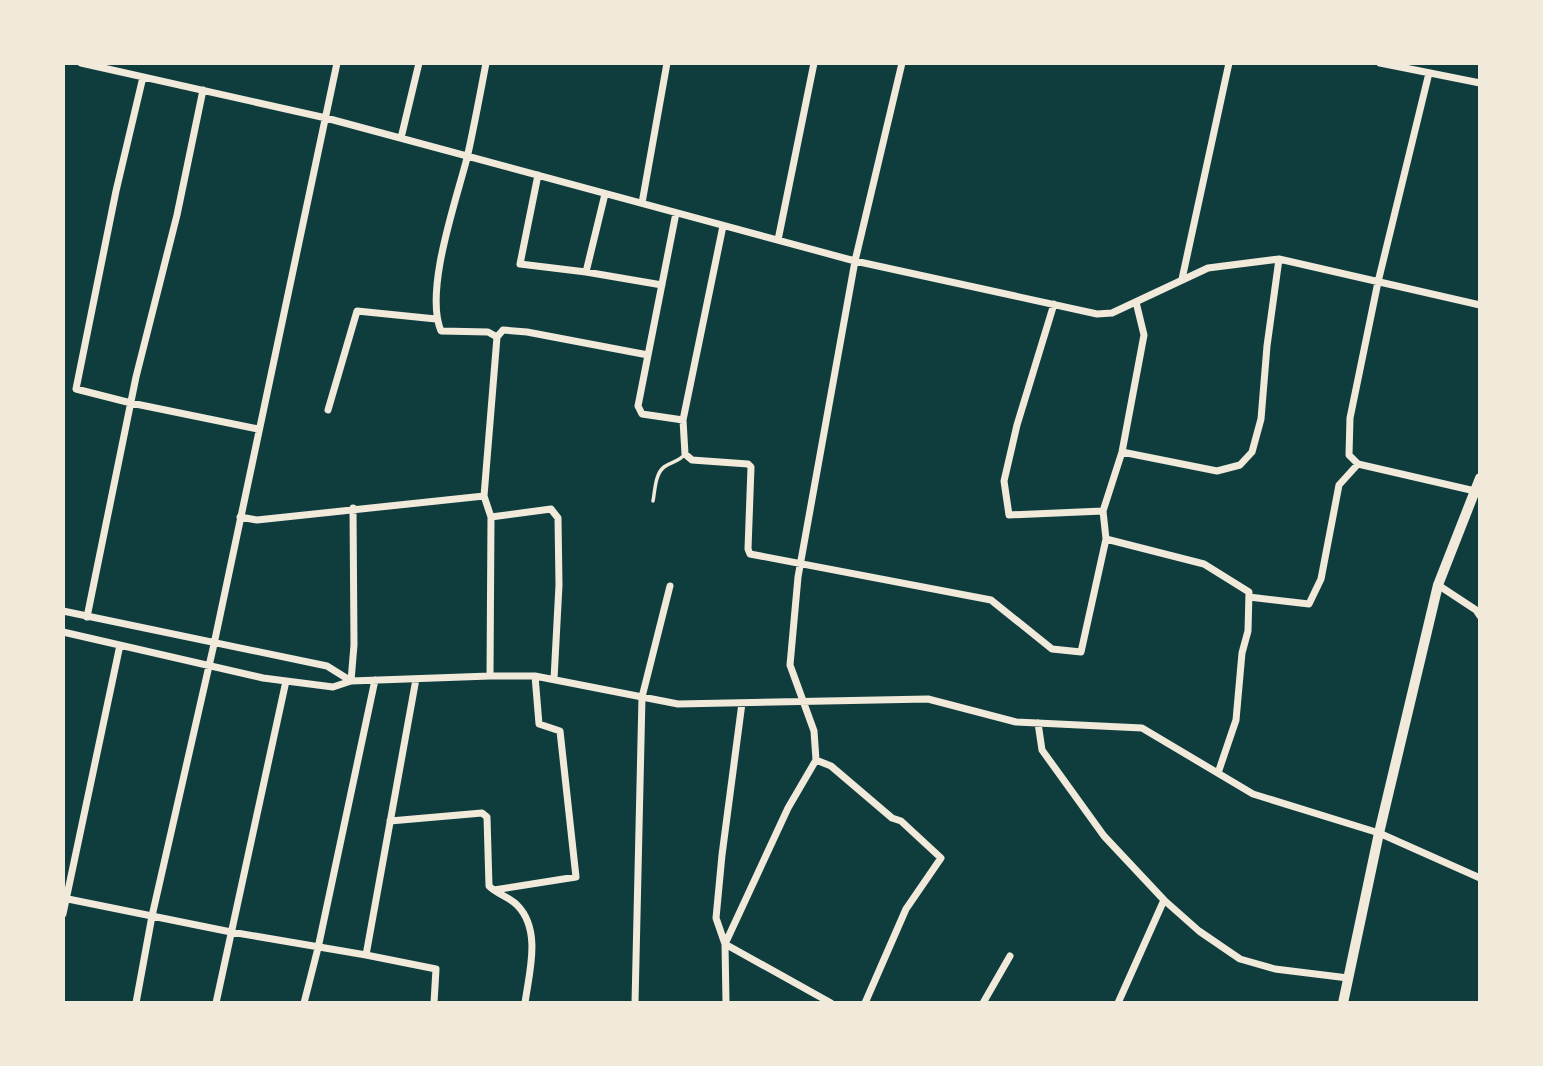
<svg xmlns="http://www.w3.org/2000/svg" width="1543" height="1066" viewBox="0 0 1543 1066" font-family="'Exo 2',sans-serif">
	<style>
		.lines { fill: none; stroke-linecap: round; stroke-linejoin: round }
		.service { stroke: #f1e9da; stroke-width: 3.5 }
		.minor { stroke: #f1e9da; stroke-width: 7 }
		.tertiary { stroke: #f1e9da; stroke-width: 10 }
	</style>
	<rect width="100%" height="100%" fill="#0f3d3e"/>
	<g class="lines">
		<path class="service" d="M 653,501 C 655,491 655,474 664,467 C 672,461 679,462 685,454"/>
		<path class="minor" d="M 81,63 L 326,118 L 855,261 L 1097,314 L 1112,313 L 1208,268 L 1279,259 L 1480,305
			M 486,63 C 480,95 474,127 467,158 C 456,201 424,291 441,331 L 488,332 L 497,337 L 484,496 L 491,517 L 490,676
			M 1380,63 L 1480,83
			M 1429,73 L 1378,282 L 1350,418 L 1349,455 L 1358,464 L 1475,491
			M 143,77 L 116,191 L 76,389 L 131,403 L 258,429
			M 401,138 L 419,63
			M 538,175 L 520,264 L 586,272 L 662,285
			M 642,203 L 667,63
			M 676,213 L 638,406 L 642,414 L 683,420 L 723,226
			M 778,240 L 814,63
			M 586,272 L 605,194
			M 1182,279 L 1229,63
			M 1054,304 L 1017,425 L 1004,481 L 1009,515 L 1103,511
			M 497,337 L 503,330 L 527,332 L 648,355
			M 328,410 L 357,311 L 436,319
			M 683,420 L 685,454 L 692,460 L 748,464 L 751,467 L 748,549 L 750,554 L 991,600 L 1052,649 L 1081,652 L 1106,539 L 1103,511 L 1122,452 L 1144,335 L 1136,302
			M 1122,452 L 1217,471 L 1240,465 L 1252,452 L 1261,419 L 1267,346 L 1279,259
			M 240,517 L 257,520 L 484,496
			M 491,517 L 551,509 L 558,518 L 559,585 L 554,679
			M 1106,539 L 1204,564 L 1249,592 L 1248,631 L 1242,653 L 1236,720 L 1218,773
			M 1438,585 L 1476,610 L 1480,616
			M 1249,597 L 1309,604 L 1321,579 L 1339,485 L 1358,464
			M 63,611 L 327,666 L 351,681
			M 87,617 L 136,377 L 177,215 L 203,90
			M 63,632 L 263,678 L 333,687 L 351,681 L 490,676 L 535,676 L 678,704 L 928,699 L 1016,722 L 1142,728 L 1253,794 L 1379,833 L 1480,878
			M 351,681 L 354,645 L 353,508
			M 742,703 L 722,855 L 716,918 L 725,944 L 831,1003
			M 1038,723 L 1042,750 L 1104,836 L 1164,900 L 1199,931 L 1240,959 L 1275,969 L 1348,978
			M 816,760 L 831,766 L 892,818 L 901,821 L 941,858 L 906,909 L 865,1003
			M 390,821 L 482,813 L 487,817 L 489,886 C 497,894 509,897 517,905 C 542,930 529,973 525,1003
			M 494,890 L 576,877 L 560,731 L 539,724 L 535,676
			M 63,898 L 231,932 L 366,955 L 416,679
			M 63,914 L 120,645
			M 366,955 L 436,969 L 434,1003
			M 136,1003 L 152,916 L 214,644 L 337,63
			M 216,1003 L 286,681
			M 304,1003 L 318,948 L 375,680
			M 635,1003 L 642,697 L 670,586
			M 726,1003 L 725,944 L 788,808 L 816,760 L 814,731 L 790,665 L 798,577 L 855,261 L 902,63
			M 983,1003 L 1010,956
			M 1118,1003 L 1164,900"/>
		<path class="tertiary" d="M 1343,1003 L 1379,833 L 1438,585 L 1480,478"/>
	</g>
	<rect width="1543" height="1066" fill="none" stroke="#f1e9da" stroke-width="130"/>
</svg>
